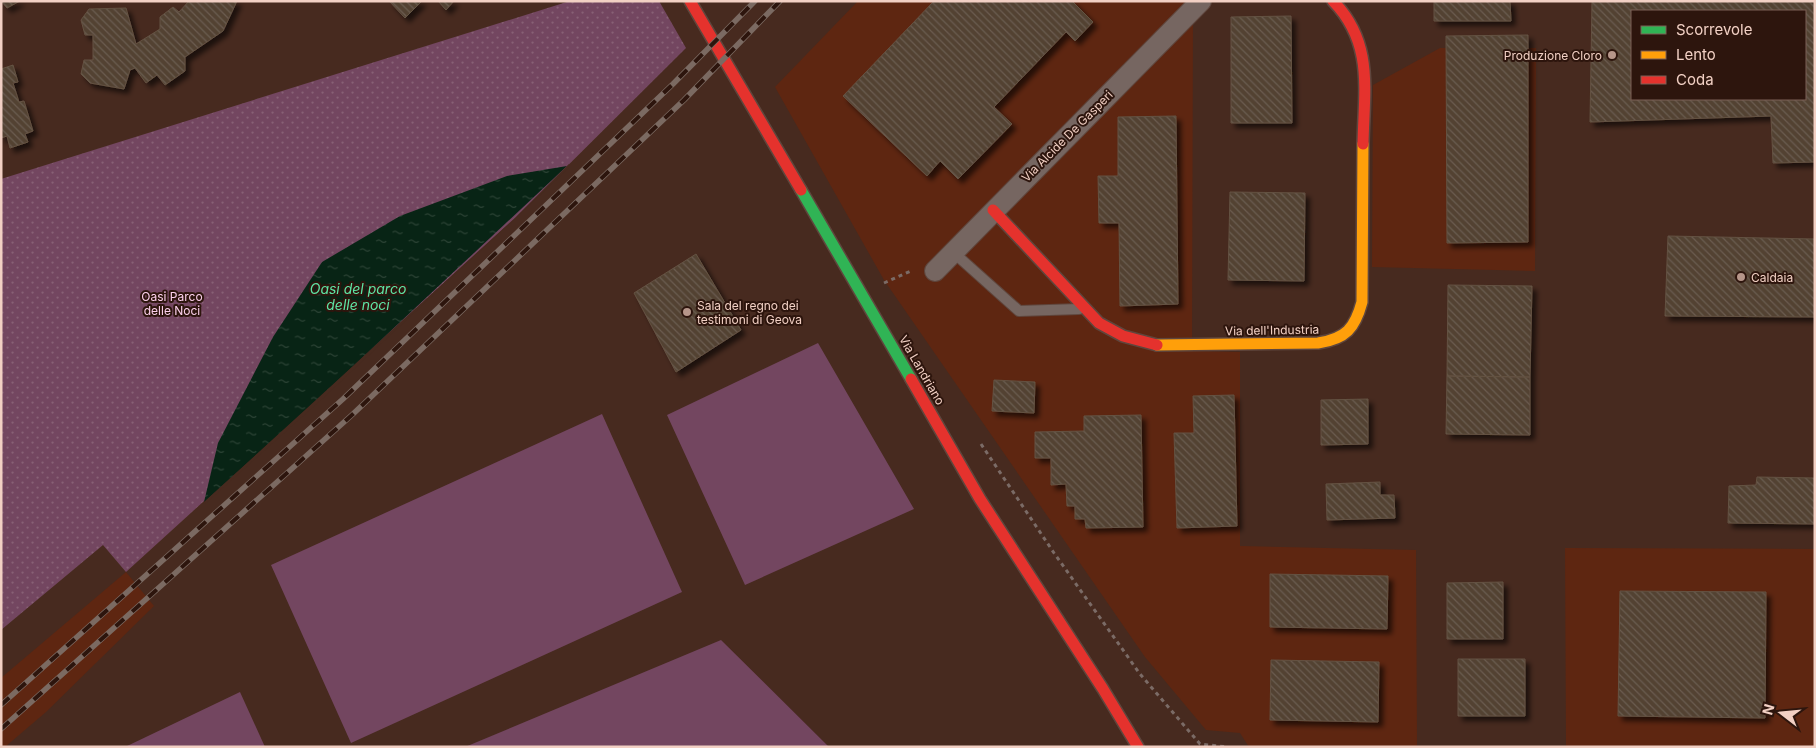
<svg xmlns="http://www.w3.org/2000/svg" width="1816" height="748" viewBox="0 0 1816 748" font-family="Inter,sans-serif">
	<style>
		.built { fill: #5e2611 }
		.grass { fill: #734660 }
		.park { fill: url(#park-dots) }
		.water { fill: url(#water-ripples) }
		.pier { fill: #472a1f }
		.building { fill: url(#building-back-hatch); stroke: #645242; fill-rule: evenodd; filter: url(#shadow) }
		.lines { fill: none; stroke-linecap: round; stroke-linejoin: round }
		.lane-casing { stroke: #5f463d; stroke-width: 12 }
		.street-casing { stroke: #5f463d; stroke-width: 22 }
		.fast-casing { stroke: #5f463d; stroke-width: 14 }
		.slow-casing { stroke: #5f463d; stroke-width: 14 }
		.jam-casing { stroke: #5f463d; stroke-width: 14 }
		.path { stroke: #7b6b66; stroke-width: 3; stroke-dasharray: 4 4; stroke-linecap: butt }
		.lane { stroke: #766661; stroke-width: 10 }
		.street { stroke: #766661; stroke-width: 20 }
		.fast { stroke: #30b455; stroke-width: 11 }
		.slow { stroke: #ff9f0a; stroke-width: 11 }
		.jam { stroke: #e5322d; stroke-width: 11 }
		.rail-casing { stroke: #7b6a62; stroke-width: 5.5 }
		.rail { stroke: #2d150d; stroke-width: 4; stroke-dasharray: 11; stroke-linecap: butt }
		.poi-dot { fill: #b6968a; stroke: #2d150d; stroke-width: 2 }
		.labels { text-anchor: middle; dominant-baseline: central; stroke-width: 4; stroke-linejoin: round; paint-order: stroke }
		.poi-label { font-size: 12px; fill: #f2d0c4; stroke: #2d150d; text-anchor: start }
		.street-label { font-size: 12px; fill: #f2d0c4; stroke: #2d150d }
		.park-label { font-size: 12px; fill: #fcd0ec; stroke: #2d150d }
		.water-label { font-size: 14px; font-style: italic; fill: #5ee5a5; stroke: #2d150d }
	</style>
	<defs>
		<pattern id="park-dots" width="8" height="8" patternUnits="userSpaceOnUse" patternTransform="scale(1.25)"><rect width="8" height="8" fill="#734660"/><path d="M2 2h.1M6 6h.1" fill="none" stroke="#876075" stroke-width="1.8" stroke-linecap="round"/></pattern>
		<pattern id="water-ripples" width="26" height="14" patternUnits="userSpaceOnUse" patternTransform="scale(1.25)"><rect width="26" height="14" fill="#082415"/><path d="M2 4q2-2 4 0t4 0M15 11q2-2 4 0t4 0" fill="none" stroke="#2c4335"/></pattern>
		<pattern id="building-back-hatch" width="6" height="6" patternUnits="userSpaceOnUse" patternTransform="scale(1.25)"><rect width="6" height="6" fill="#524233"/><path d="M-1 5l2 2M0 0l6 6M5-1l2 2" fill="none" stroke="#6b5c4f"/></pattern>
		<filter id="shadow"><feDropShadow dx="4.5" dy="4.5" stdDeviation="2.5" flood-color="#0009"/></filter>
	</defs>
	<rect width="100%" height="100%" fill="#472a1f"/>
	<path class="built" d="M 858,1 L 1193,1 L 1192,351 L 1240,352 L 1240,546 L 1416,550 L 1417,747 L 1249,747 L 1240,733 L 1206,730 L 1145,657 L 884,280 L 775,87 Z
		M 1440,48 L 1536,48 L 1535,271 L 1372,267 L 1373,85 Z
		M 1565,548 L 1815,549 L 1815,747 L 1566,747 Z
		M 126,572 L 154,606 L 46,712 L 5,747 L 1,747 L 1,678 Z"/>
	<path class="grass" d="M 818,343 L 914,509 L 745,585 L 667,415 Z
		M 602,414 L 682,592 L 351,743 L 271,565 Z
		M 721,640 L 829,747 L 465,747 Z
		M 240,692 L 265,747 L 125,747 Z"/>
	<path class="park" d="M 570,1 L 659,1 L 686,48 L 515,218 L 126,572 L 103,545 L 1,630 L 1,179 Z"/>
	<path class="water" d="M 567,166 L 319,398 L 204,502 L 218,443 L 273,337 L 322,262 L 400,216 L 507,176 Z"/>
	<path class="pier" d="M 569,164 L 569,168 L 321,400 L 205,504 L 202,504 L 515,218 Z"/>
	<path class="building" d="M 1,1 L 20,1 L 7,8 Z
		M 189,1 L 237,1 L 223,31 L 185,57 L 185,71 L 165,85 L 157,75 L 146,83 L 135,68 L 130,70 L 124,89 L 90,83 L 81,74 L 84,60 L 93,60 L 93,35 L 85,35 L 81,20 L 89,9 L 126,8 L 136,44 L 160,29 L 160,17 L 173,7 L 179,12 Z
		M 389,1 L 422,1 L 405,18 Z
		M 438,1 L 454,1 L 446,10 Z
		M 934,1 L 1072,1 L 1093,22 L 1075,41 L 1066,32 L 994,107 L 1012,124 L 958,179 L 940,161 L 927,176 L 843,96 Z
		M 1434,1 L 1510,1 L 1511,21 L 1434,21 Z
		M 1592,1 L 1815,1 L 1815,162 L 1773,163 L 1771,116 L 1590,122 ZM 1632,11 L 1805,11 L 1805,99 L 1632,99 Z
		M 1291,16 L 1292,123 L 1231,123 L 1231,17 Z
		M 1528,35 L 1528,242 L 1447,243 L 1446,36 Z
		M 13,65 L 18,82 L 13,83 L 19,102 L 24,101 L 33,131 L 25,134 L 28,142 L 10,148 L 7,136 L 1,138 L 1,69 Z
		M 1176,116 L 1178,304 L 1120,306 L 1119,223 L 1099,223 L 1098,176 L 1118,176 L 1118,117 Z
		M 1230,192 L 1305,193 L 1304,281 L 1228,280 Z
		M 1668,236 L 1815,239 L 1815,317 L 1665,316 Z
		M 696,254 L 741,330 L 676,372 L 634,293 Z
		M 1448,285 L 1532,286 L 1530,377 L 1447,376 Z
		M 1447,376 L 1530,377 L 1530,435 L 1446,434 Z
		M 994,380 L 1035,382 L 1034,413 L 992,411 Z
		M 1234,395 L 1237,526 L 1177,528 L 1174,433 L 1194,433 L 1193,396 Z
		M 1368,399 L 1368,444 L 1321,445 L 1321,400 Z
		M 1141,415 L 1143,527 L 1086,528 L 1085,519 L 1075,519 L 1075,506 L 1067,506 L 1066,484 L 1051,485 L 1051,458 L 1035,458 L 1035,432 L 1084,431 L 1084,416 Z
		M 1757,477 L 1815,478 L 1815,524 L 1728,523 L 1729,486 L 1756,485 Z
		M 1380,482 L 1380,495 L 1394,495 L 1395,518 L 1327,520 L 1326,484 Z
		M 1270,574 L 1388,576 L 1387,629 L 1270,627 Z
		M 1503,582 L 1503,639 L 1447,639 L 1447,583 Z
		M 1620,591 L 1766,592 L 1765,718 L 1618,716 Z
		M 1458,659 L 1525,659 L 1525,716 L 1458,716 Z
		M 1271,660 L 1379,662 L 1378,722 L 1270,720 Z"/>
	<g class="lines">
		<defs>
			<path id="lane" d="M 953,252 L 1019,311 L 1079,309"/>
			<path id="street" d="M 935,271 L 1201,1"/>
			<path id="fast" d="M 801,190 L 911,379"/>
			<path id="slow" d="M 1157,345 L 1318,343 C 1346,339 1355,328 1362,302 L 1363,144"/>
			<path id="jam" d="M 690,1 L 801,190
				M 1333,1 C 1374,43 1364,90 1363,144
				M 993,210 L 1099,323 L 1123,336 L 1157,345
				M 911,379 L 980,499 L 1103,689 L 1138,747"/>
		</defs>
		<use href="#lane" class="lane-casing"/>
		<use href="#street" class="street-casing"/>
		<use href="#fast" class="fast-casing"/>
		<use href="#slow" class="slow-casing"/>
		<use href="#jam" class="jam-casing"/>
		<path class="path" d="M 884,283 L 913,270
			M 981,444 L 1054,553 L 1140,674 L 1200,744 L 1228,747"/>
		<use href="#lane" class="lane"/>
		<use href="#street" class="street"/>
		<use href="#fast" class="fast"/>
		<use href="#slow" class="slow"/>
		<use href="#jam" class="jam"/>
		<defs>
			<path id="rail" d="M 1,705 L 343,399 L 673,84 L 755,1
				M 1,729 L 353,414 L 684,100 L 780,1"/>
		</defs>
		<use href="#rail" class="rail-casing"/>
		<use href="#rail" class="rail"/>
	</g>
	<g class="poi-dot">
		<circle cx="1612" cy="55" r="5"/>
		<circle cx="1741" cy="277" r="5"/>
		<circle cx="687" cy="312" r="5"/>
	</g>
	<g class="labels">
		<g class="poi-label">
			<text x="1602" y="55" text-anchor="end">Produzione Cloro</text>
			<text x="1751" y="277">Caldaia</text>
			<text x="697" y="305">Sala del regno dei<tspan x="697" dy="14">testimoni di Geova</tspan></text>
		</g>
		<g class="street-label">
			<text transform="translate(1067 136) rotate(-45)">Via Alcide De Gasperi</text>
			<text transform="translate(1272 330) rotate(-1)">Via dell'Industria</text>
			<text transform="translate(922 370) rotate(60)">Via Landriano</text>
		</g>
		<g class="park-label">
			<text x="172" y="296">Oasi Parco<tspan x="172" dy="14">delle Noci</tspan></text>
		</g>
		<g class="water-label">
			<text x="358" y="288">Oasi del parco<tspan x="358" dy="16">delle noci</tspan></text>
		</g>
	</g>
	<rect width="1816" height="748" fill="none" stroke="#f2d0c4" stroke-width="5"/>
	<rect x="1631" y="10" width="175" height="90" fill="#2d150d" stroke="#7c6056"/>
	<rect x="1641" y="26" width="25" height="8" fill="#30b455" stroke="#7c6056"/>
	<text x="1676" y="35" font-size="15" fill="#f2d0c4">Scorrevole</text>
	<rect x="1641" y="51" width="25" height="8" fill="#ff9f0a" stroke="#7c6056"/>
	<text x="1676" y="60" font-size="15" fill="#f2d0c4">Lento</text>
	<rect x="1641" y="76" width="25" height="8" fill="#e5322d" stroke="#7c6056"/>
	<text x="1676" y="85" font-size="15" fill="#f2d0c4">Coda</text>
	<g transform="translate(1781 713) rotate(286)" stroke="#2d150d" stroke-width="4" paint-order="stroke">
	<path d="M0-4L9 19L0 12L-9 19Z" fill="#f2d0c4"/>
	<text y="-8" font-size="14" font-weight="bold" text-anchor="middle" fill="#f2d0c4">N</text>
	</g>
</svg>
